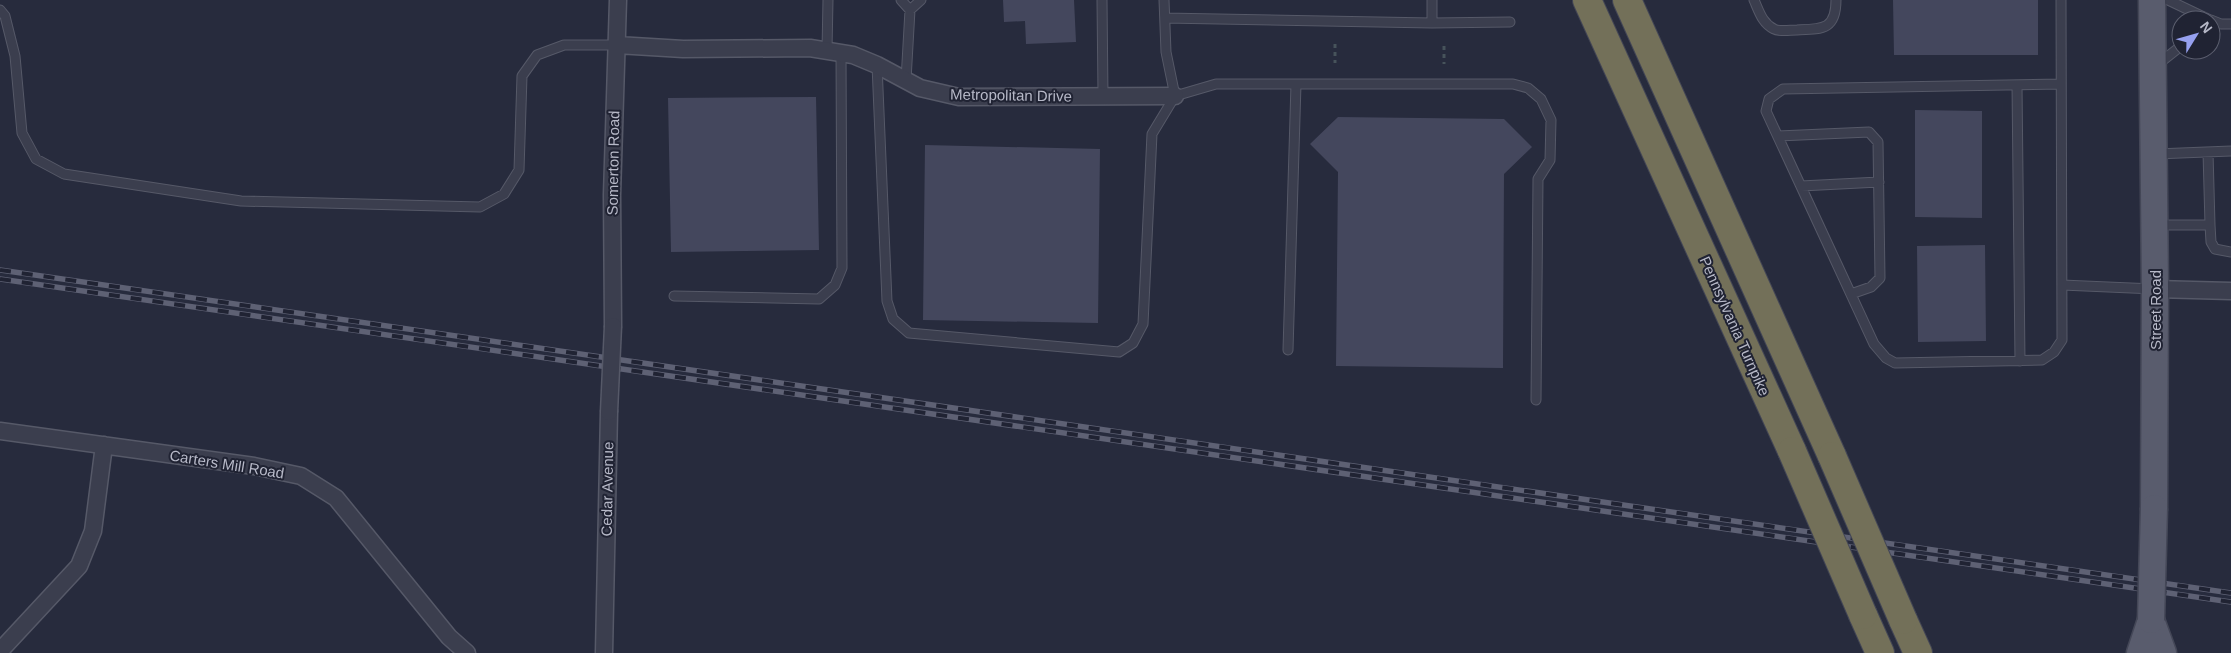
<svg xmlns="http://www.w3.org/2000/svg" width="2231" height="653" viewBox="0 0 2231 653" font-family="Arial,sans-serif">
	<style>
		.building { fill: #44475d }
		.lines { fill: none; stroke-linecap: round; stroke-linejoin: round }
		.service-casing { stroke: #565968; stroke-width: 11 }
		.minor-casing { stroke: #565968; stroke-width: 19 }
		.primary-casing { stroke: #444757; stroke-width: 29 }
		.motorway-casing { stroke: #434655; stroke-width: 30 }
		.path { stroke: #47535b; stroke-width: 3; stroke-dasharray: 4 4; stroke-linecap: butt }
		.service { stroke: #3b3e4e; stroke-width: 9 }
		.minor { stroke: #3b3e4e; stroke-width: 16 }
		.primary { stroke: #595c6d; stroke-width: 26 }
		.motorway { stroke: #737059; stroke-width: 28 }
		.rail-casing { stroke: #5e6174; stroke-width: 5.5 }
		.rail { stroke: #202333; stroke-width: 4; stroke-dasharray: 11; stroke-linecap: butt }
		.minor-bridge-casing { stroke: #565968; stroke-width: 19; stroke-linecap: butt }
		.primary-bridge-casing { stroke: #444757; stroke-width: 29; stroke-linecap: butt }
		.motorway-bridge-casing { stroke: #434655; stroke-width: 30; stroke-linecap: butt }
		.minor-bridge { stroke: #3b3e4e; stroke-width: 16 }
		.primary-bridge { stroke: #595c6d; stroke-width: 26 }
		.motorway-bridge { stroke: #737059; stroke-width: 28 }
		.labels { text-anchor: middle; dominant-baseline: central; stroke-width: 4; stroke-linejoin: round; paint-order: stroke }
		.street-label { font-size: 15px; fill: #b7b9c8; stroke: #202333 }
	</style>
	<rect width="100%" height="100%" fill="#272b3d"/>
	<path class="building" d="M 1003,0 L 1074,0 L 1076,42 L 1026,44 L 1025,21 L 1004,22 Z
		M 1893,0 L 2038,0 L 2038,55 L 1894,55 Z
		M 816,97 L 819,250 L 671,252 L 668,98 Z
		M 1915,110 L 1982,111 L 1982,218 L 1915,217 Z
		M 1338,117 L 1504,119 L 1532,147 L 1504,174 L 1503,368 L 1336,366 L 1338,172 L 1310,144 Z
		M 925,145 L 1100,149 L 1098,323 L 923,320 Z
		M 1985,245 L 1986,341 L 1918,342 L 1917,246 Z"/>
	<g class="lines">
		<defs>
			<path id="service" d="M 901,0 L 910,10
				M 1102,0 L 1103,95
				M 1754,0 C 1759,11 1762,23 1774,29 C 1779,32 1790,30 1797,30 C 1822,29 1836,30 1836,0
				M 2061,0 L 2062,340 L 2054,352 L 2042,360 L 1895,363 L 1886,358 L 1874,344 L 1766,111 L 1769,99 L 1783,89 L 2061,84
				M 2168,0 L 2210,20
				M 0,10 L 5,16 L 15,56 L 22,133 L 36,159 L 64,174 L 241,201 L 480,207 L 504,194 L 519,170 L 522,76 L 537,55 L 564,45 L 617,45
				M 1165,18 L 1432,23 L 1432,0
				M 2211,20 L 2221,24 L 2231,24
				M 1432,23 L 1510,22
				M 827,50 L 828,0
				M 877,65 L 887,301 L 893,319 L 909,333 L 1119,352 L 1133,343 L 1143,324 L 1152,134 L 1175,96 L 1166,52 L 1164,0
				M 2157,65 L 2181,46
				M 906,80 L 910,10 L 921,0
				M 2017,85 L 2020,361
				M 1175,96 L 1216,84 L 1513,84 L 1528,88 L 1541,99 L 1551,120 L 1550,160 L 1538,179 L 1536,400
				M 1778,136 L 1869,132 L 1878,142 L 1880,278 L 1871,287 L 1851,294
				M 2156,154 L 2231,151
				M 1801,186 L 1879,182
				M 2158,225 L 2210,225 L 2208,152
				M 2210,225 L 2211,242 L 2215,249 L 2231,252
				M 2062,285 L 2154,289
				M 674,296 L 819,299 L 835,285 L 842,268 L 841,53
				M 1288,350 L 1296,84"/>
			<path id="minor" d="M 617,45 L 683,49 L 810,48 L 853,55 L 877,65 L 920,88 L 959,97 L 1175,96
				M 2155,289 L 2231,291
				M 613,326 L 612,195 L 618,0
				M 0,431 L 254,466 L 301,476 L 336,498 L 449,637 L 467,653
				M 0,651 L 79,566 L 93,531 L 104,445
				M 604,653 L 609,412"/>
			<path id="primary" d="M 2152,0 L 2155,289 L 2154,508
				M 2151,620 L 2163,653
				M 2140,653 L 2151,620"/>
			<path id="motorway" d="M 1587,0 L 1792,451
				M 1627,0 L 1832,456
				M 1863,615 L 1880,653
				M 1903,620 L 1918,653"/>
		</defs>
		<use href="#service" class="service-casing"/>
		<use href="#minor" class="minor-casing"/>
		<use href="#primary" class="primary-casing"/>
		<use href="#motorway" class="motorway-casing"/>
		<path class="path" d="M 1335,44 L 1335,63
			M 1444,46 L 1444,64"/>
		<use href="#service" class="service"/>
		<use href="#minor" class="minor"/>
		<use href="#primary" class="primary"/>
		<use href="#motorway" class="motorway"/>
		<defs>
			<path id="rail" d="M 0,270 L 2231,593
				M 0,279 L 2231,602"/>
		</defs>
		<use href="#rail" class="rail-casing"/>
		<use href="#rail" class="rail"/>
		<defs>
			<path id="minor-bridge" d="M 609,412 L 613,326"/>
			<path id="primary-bridge" d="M 2151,620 L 2154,508"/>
			<path id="motorway-bridge" d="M 1792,451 L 1863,615
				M 1832,456 L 1903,620"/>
		</defs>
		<use href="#minor-bridge" class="minor-bridge-casing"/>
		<use href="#primary-bridge" class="primary-bridge-casing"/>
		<use href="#motorway-bridge" class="motorway-bridge-casing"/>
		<use href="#minor-bridge" class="minor-bridge"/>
		<use href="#primary-bridge" class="primary-bridge"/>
		<use href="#motorway-bridge" class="motorway-bridge"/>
	</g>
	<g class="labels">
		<g class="street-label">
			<text transform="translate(1011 95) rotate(1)">Metropolitan Drive</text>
			<text transform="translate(613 163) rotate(-89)">Somerton Road</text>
			<text transform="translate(2155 310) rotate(-90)">Street Road</text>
			<text transform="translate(1735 326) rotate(66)">Pennsylvania Turnpike</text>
			<text transform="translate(227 464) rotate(9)">Carters Mill Road</text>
			<text transform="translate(607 489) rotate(-89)">Cedar Avenue</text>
		</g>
	</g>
	<g transform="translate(2196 35) rotate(53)"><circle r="24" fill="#202333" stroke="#5c5f6f"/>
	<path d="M0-4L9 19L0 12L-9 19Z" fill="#96a0ef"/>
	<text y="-8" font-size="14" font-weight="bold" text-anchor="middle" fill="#b7b9c8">N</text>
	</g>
</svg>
